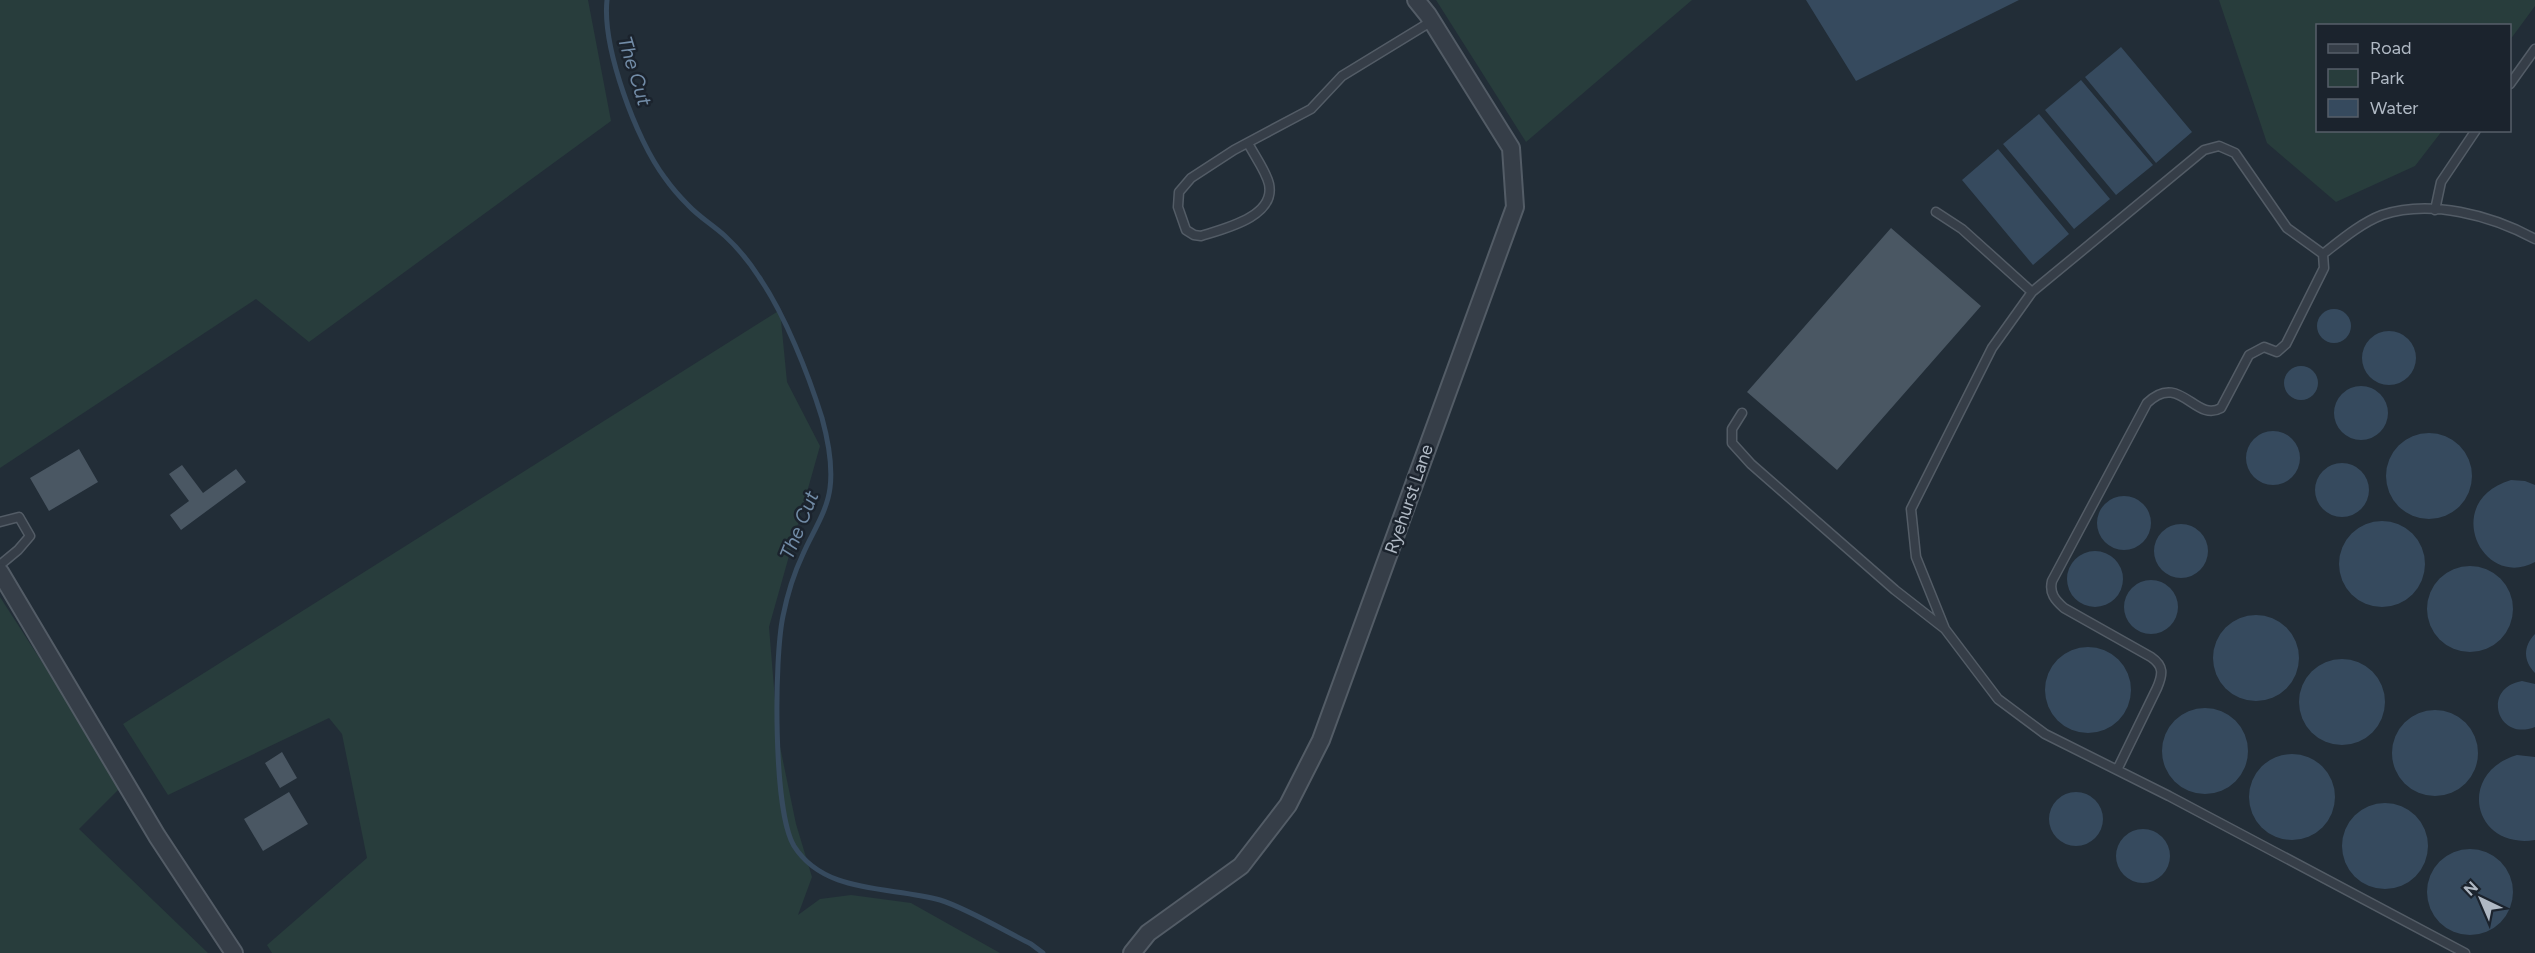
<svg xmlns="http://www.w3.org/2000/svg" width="2535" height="953" viewBox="0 0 2535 953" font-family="Figtree,sans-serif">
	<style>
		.green { fill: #283d3c }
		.water { fill: #364a5e }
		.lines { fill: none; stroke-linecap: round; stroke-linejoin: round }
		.stream { stroke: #364a5e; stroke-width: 5 }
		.building { fill: #4a5763 }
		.lane-casing { stroke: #535c66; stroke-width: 11 }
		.street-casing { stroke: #535c66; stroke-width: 20 }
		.lane { stroke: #363e48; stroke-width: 8 }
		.street { stroke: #363e48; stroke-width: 16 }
		.labels { text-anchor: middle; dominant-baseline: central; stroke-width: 5; stroke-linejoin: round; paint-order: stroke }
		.street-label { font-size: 18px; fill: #b0b9c4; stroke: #1b232d }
		.water-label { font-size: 20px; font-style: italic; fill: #728ca7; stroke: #1b232d }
	</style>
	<rect width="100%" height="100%" fill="#222d37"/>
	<path class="green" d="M 0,0 L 588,0 L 611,121 L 309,342 L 256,299 L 0,468 Z
		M 1436,0 L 1692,0 L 1526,142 Z
		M 2219,0 L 2535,0 L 2535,6 L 2510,40 L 2510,26 L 2318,26 L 2318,130 L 2442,131 L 2415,166 L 2336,202 L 2267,143 Z
		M 780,310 L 787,382 L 820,446 L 769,627 L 778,737 L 796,824 L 812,877 L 798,915 L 820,899 L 851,895 L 911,903 L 1000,953 L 272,953 L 267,945 L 367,858 L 342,734 L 329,718 L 168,795 L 123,724 Z
		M 0,597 L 122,786 L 79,829 L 208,953 L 0,953 Z"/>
	<path class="water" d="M 1806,0 L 2019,0 L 1856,81 Z
		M 2121,47 L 2192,132 L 2156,163 L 2085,77 Z
		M 2081,80 L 2153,165 L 2116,195 L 2045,110 Z
		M 2039,114 L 2110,199 L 2074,229 L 2003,144 Z
		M 1998,149 L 2069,234 L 2033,265 L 1962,180 Z
		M2317 326a17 17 0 1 1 34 0a17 17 0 1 1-34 0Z
		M2362 358a27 27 0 1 1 54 0a27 27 0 1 1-54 0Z
		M2284 383a17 17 0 1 1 34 0a17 17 0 1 1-34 0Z
		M2334 413a27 27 0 1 1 54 0a27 27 0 1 1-54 0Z
		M2246 458a27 27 0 1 1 54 0a27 27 0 1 1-54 0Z
		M2386 476a43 43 0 1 1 86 0a43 43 0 1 1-86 0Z
		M2315 490a27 27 0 1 1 54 0a27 27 0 1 1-54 0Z
		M 2511,480 L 2525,481 L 2535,485 L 2535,562 C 2482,591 2440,501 2511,480 Z
		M2097 523a27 27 0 1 1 54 0a27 27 0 1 1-54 0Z
		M2339 564a43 43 0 1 1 86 0a43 43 0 1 1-86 0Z
		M2154 551a27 27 0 1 1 54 0a27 27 0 1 1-54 0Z
		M2067 579a28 28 0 1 1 56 0a28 28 0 1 1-56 0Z
		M2427 609a43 43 0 1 1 86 0a43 43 0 1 1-86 0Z
		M2124 607a27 27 0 1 1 54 0a27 27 0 1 1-54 0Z
		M2213 658a43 43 0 1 1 86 0a43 43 0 1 1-86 0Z
		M 2535,634 L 2535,673 C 2523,661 2523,646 2535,634 Z
		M2045 690a43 43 0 1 1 86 0a43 43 0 1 1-86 0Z
		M2299 702a43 43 0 1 1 86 0a43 43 0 1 1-86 0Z
		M 2522,681 L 2535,684 L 2535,727 C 2497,742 2481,688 2522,681 Z
		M2162 751a43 43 0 1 1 86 0a43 43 0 1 1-86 0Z
		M2392 753a43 43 0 1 1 86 0a43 43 0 1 1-86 0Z
		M2249 797a43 43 0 1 1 86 0a43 43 0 1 1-86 0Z
		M 2517,755 L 2535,757 L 2535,840 C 2473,850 2456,773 2517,755 Z
		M2049 819a27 27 0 1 1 54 0a27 27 0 1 1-54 0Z
		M2342 846a43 43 0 1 1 86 0a43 43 0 1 1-86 0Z
		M2116 856a27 27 0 1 1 54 0a27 27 0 1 1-54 0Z
		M2427 892a43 43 0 1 1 86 0a43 43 0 1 1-86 0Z"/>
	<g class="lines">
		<path class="stream" d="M 607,0 C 602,47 636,140 665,178 C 672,188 680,197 688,205 C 699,217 713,225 725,236 C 737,247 750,263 759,277 C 785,315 808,373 822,418 C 828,440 833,465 830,488 C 827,512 812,533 803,554 C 794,573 787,596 783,616 C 774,659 773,811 794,846 C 825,895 891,886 940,900 C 966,908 1005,931 1031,944 L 1043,953"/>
	</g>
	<path class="building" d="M 1891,228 L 1981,306 L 1837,470 L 1747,392 Z
		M 79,449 L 98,482 L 49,511 L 30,478 Z
		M 182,465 L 203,493 L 236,469 L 246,482 L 181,530 L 170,515 L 189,501 L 169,474 Z
		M 282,752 L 297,778 L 280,788 L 265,763 Z
		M 289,792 L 308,824 L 263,851 L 244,819 Z"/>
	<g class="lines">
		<defs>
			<path id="lane" d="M 2510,84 L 2535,49
				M 1248,143 C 1254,155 1266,171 1269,184 C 1276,217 1223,229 1201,236 L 1194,235 L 1186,230 L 1178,207 L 1179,192 L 1191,178 L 1234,150 L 1311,109 L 1342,76 L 1432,21
				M 2435,210 L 2441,182 L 2476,130
				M 1936,212 L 1962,229 L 2032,292
				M 2323,254 C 2341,240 2361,223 2382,215 C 2430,199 2491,215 2535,239
				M 1742,413 L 1732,429 L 1732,443 L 1751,464 L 1895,590 L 1945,629
				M 0,522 L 19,517 L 30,536 L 18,550 L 0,565
				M 2117,770 L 2157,688 C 2163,674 2164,666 2151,657 L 2064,608 C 2055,600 2049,593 2052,581 L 2147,403 C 2180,371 2195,423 2221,408 L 2249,355 L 2264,347 L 2277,352 L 2286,344 L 2324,268 L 2323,254 L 2287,228 L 2235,153 L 2219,146 L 2204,150 L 2032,292 L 1992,348 L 1911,509 L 1916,557 L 1945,629 L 1998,699 L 2045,734 L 2169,796 L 2465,953"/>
			<path id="street" d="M 0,572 L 157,836 L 234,953
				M 1132,953 L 1148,933 L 1241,866 L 1288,805 L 1321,740 L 1515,207 L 1511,148 L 1428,15 L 1416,0"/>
		</defs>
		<use href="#lane" class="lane-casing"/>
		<use href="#street" class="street-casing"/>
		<use href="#lane" class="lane"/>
		<use href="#street" class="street"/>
	</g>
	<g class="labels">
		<g class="street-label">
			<text transform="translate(1409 499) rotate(-71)">Ryehurst Lane</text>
		</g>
		<g class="water-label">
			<text transform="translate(635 71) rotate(73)">The Cut</text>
			<text transform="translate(799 525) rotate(-68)">The Cut</text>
		</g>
	</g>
	<rect x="2316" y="24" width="195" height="108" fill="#1b232d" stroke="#575f69" stroke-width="1.5"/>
	<rect x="2328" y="44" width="30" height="9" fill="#363e48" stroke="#575f69" stroke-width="1.5"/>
	<text x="2370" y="54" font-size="18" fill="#b0b9c4">Road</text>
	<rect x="2328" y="69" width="30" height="18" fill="#283d3c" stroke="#575f69" stroke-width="1.5"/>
	<text x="2370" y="84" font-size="18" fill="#b0b9c4">Park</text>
	<rect x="2328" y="99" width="30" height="18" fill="#364a5e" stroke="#575f69" stroke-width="1.5"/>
	<text x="2370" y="114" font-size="18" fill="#b0b9c4">Water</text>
	<g transform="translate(2481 899) rotate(316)" stroke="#1b232d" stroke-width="4.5" paint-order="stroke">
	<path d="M0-4.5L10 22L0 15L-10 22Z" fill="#b0b9c4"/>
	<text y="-9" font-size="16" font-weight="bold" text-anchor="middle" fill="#b0b9c4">N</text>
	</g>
</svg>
